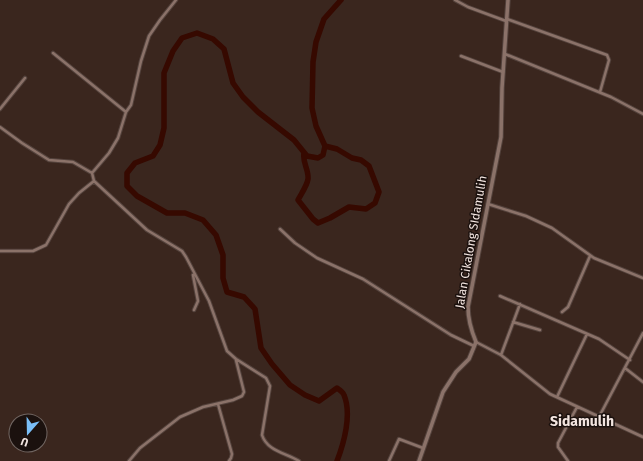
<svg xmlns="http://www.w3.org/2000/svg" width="643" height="461" viewBox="0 0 643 461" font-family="'Fira Sans',sans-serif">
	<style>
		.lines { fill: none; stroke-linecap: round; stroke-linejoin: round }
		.river { stroke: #360900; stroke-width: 5.5 }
		.minor-casing { stroke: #53423c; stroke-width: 4.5 }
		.tertiary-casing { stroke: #53423c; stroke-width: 5.5 }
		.minor { stroke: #8b7269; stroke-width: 2.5 }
		.tertiary { stroke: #8b7269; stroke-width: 3.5 }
		.labels { text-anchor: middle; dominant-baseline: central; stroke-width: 3; stroke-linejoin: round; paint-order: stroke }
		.street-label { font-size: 12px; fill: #f3e5e0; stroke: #1b110e }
		.quarter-label { font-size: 14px; font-weight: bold; fill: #f3e5e0; stroke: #1b110e }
	</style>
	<rect width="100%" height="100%" fill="#3a261e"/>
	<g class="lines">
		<path class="river" d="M 304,153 C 302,162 309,170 308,179 C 307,186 301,194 298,200 L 313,219 L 318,223 L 330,218 L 349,207 L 366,209 L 375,203 L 379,192 L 369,166 L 361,160 L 352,158 L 337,149 L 325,146
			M 337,461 C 344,443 352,414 344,395 C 343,392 340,390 337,388 L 319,401 L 305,395 L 290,385 L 272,364 L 261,348 L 255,309 L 244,297 L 227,292 L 223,278 L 223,255 L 216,235 L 203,220 L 185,213 L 167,213 L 137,196 L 127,186 L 127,173 L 135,163 L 153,156 L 160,145 L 164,128 L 164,73 L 173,51 L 182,38 L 197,33 L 213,39 L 224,49 L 233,83 L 243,97 L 258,112 L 294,140 L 307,156 L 318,158 L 323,155 L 325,146 L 316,126 L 312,108 L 313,62 L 316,42 L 324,19 L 341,0"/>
		<defs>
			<path id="minor" d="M 176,0 L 160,20 L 149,36 L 141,61 L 131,105 L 126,112 L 118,138 L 109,153 L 92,173 L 94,181 L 147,230 L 182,251 L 186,257 L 209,301 L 227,351 L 236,359 L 266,378 L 270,386 L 262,435 C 267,451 286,453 299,461
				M 455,0 L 468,7 L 506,21
				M 507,19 L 607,55 L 609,60 L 600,92
				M 53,53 L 126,112
				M 505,54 L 611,97 L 643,114
				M 461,56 L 503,72
				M 0,109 L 25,78
				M 0,127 L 22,143 L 49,160 L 73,162 L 92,173
				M 488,204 L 526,216 L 552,228 L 594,258 L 643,278
				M 280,229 L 295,243 L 317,258 L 363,279 L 451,335 L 474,346
				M 0,251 L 33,251 L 46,245 L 69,204 L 79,193 L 94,181
				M 193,275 L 198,301 L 194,310
				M 500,296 L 599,339 L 630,360
				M 562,312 L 568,307 L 590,256
				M 513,322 L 540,330
				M 476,342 L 501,355 L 550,394 L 643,437
				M 501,355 L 520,304
				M 625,368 L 643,382
				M 557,397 L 587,334
				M 218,404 L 232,454 L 231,458 L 229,461
				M 599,417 L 643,333
				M 129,461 L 140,448 L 180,417 L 203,407 L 233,400 L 242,396 L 244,392 L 236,360
				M 389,461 L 399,439 L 423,448
				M 568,461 L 558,447 L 558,443 L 577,407"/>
			<path id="tertiary" d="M 419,461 L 443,392 L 456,372 L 469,359 L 476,342 C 471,330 468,320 468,307 L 501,137 L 502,88 L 508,0"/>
		</defs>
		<use href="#minor" class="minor-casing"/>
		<use href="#tertiary" class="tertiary-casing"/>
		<use href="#minor" class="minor"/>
		<use href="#tertiary" class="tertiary"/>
	</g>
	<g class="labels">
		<g class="street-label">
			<text transform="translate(471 242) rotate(-80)">Jalan Cikalong SIdamulih</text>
		</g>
		<g class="quarter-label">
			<text x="582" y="421">Sidamulih</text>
		</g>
	</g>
	<g transform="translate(28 433) rotate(200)"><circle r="19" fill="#1b110e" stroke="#716662"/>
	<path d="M0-3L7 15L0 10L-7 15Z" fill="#7abff8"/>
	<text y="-6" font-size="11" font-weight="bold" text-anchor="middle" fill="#f3e5e0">U</text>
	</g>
</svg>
